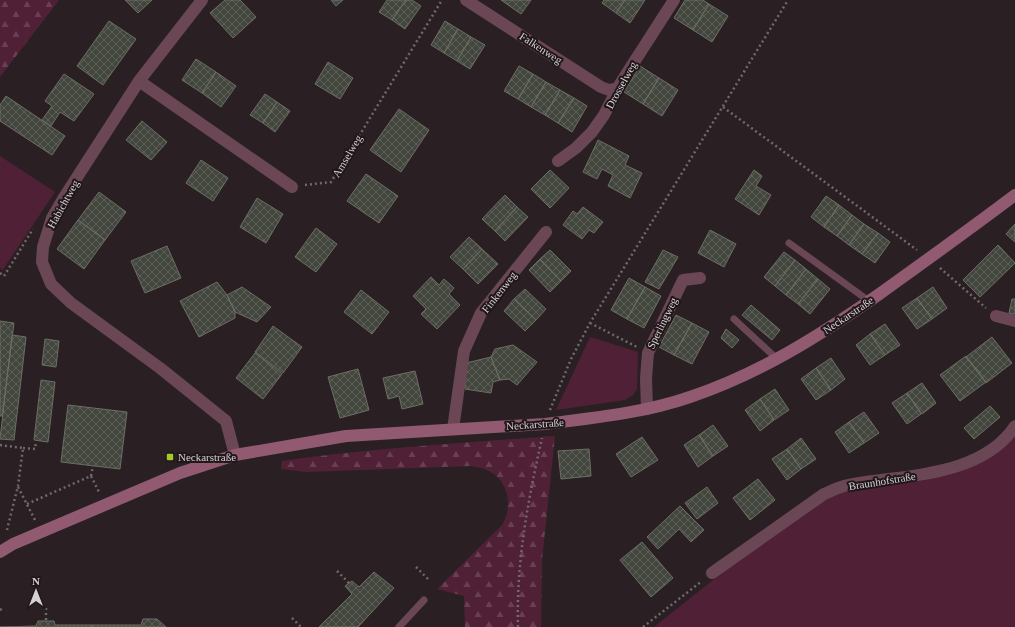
<svg xmlns="http://www.w3.org/2000/svg" width="1015" height="627" viewBox="0 0 1015 627" font-family="Georgia,serif">
	<style>
		.green { fill: #502136 }
		.forest { fill: url(#forest-firs) }
		.building { fill: url(#building-cross-hatch); stroke: #6c6f65 }
		.lines { fill: none; stroke-linecap: round; stroke-linejoin: round }
		.path { stroke: #71696c; stroke-width: 2.5; stroke-dasharray: 2 3; stroke-linecap: butt }
		.lane { stroke: #6b4756; stroke-width: 7 }
		.street { stroke: #6b4756; stroke-width: 12 }
		.secondary { stroke: #925a71; stroke-width: 12 }
		.poi-dot { fill: #a2c928; stroke: #20171b; stroke-width: 1.5 }
		.labels { text-anchor: middle; dominant-baseline: central; stroke-width: 4; stroke-linejoin: round; paint-order: stroke }
		.street-label { font-size: 11px; fill: #d7d0d3; stroke: #20171b }
		.poi-label { font-size: 11px; fill: #d7d0d3; stroke: #20171b; text-anchor: start }
	</style>
	<defs>
		<pattern id="forest-firs" width="22" height="20" patternUnits="userSpaceOnUse"><rect width="22" height="20" fill="#502136"/><path d="M5 1l3.5 6h-7zM16 11l3.5 6h-7z" fill="#684052"/></pattern>
		<pattern id="building-cross-hatch" width="8" height="8" patternUnits="userSpaceOnUse"><rect width="8" height="8" fill="#43463d"/><path d="M0 0l8 8M0 8l8-8" fill="none" stroke="#5d6058"/></pattern>
	</defs>
	<rect width="100%" height="100%" fill="#2a2024"/>
	<path class="green" d="M 0,156 L 55,192 L 2,271 L 0,267 Z
		M 590,337 L 638,352 L 637,389 L 633,395 L 625,400 L 556,410 Z
		M 1015,434 L 1015,627 L 654,627 L 713,580 L 815,505 L 839,493 L 860,488 L 943,474 Z"/>
	<path class="forest" d="M 0,0 L 59,0 L 0,77 Z
		M 555,436 L 542,560 L 541,627 L 465,627 L 464,596 L 437,589 L 502,525 C 513,507 509,481 489,471 C 483,468 477,467 471,466 L 307,472 L 281,469 L 282,461 C 373,448 464,443 555,436 Z"/>
	<path class="building" d="M 125,0 L 152,0 L 138,13 Z
		M 225,0 L 240,0 L 256,17 L 233,38 L 210,13 Z
		M 331,0 L 343,0 L 336,6 Z
		M 387,0 L 406,0 L 392,20 L 379,12 Z
		M 406,0 L 412,0 L 421,6 L 405,29 L 392,20 Z
		M 501,0 L 531,0 L 521,14 Z
		M 604,0 L 625,0 L 616,13 L 602,3 Z
		M 625,0 L 645,0 L 630,23 L 616,13 Z
		M 685,0 L 703,0 L 709,4 L 693,30 L 674,18 Z
		M 709,4 L 728,16 L 712,42 L 693,30 Z
		M 109,21 L 136,39 L 103,85 L 77,66 Z
		M 445,21 L 458,29 L 444,53 L 431,45 Z
		M 458,29 L 471,37 L 457,61 L 444,53 Z
		M 471,37 L 485,45 L 470,69 L 457,61 Z
		M 196,59 L 216,72 L 202,93 L 182,80 Z
		M 328,62 L 353,78 L 340,99 L 315,84 Z
		M 519,66 L 533,74 L 518,99 L 504,91 Z
		M 640,66 L 659,78 L 643,104 L 624,92 Z
		M 216,72 L 236,86 L 221,107 L 202,93 Z
		M 64,74 L 94,94 L 74,121 L 60,112 L 51,126 L 42,120 L 52,106 L 45,101 Z
		M 533,74 L 546,82 L 531,107 L 518,99 Z
		M 659,78 L 678,90 L 662,116 L 643,104 Z
		M 546,82 L 560,90 L 545,115 L 531,107 Z
		M 560,90 L 574,98 L 558,123 L 545,115 Z
		M 265,94 L 277,102 L 263,123 L 250,115 Z
		M 6,96 L 65,136 L 52,155 L 0,121 L 0,105 Z
		M 574,98 L 587,106 L 572,132 L 558,123 Z
		M 277,102 L 290,111 L 275,132 L 263,123 Z
		M 399,109 L 429,130 L 401,172 L 370,150 Z
		M 142,121 L 167,142 L 151,160 L 126,140 Z
		M 598,140 L 629,156 L 625,165 L 642,173 L 630,198 L 608,186 L 613,175 L 602,169 L 597,179 L 583,172 Z
		M 201,160 L 228,178 L 213,201 L 186,183 Z
		M 550,170 L 569,188 L 550,208 L 531,189 Z
		M 754,170 L 762,176 L 756,186 L 771,195 L 759,215 L 735,199 Z
		M 366,174 L 398,196 L 379,223 L 347,201 Z
		M 99,192 L 126,212 L 105,240 L 78,220 Z
		M 505,195 L 517,207 L 495,231 L 482,219 Z
		M 826,196 L 839,205 L 824,227 L 811,217 Z
		M 257,198 L 283,214 L 266,243 L 240,227 Z
		M 839,205 L 852,215 L 837,236 L 824,227 Z
		M 517,207 L 528,217 L 505,241 L 495,231 Z
		M 583,207 L 603,222 L 594,233 L 589,230 L 582,239 L 563,225 L 573,211 L 577,214 Z
		M 852,215 L 864,224 L 849,245 L 837,236 Z
		M 78,220 L 105,240 L 84,269 L 57,249 Z
		M 864,224 L 878,233 L 862,254 L 849,245 Z
		M 1015,224 L 1015,242 L 1006,234 Z
		M 316,228 L 337,244 L 316,272 L 295,257 Z
		M 710,230 L 736,244 L 724,267 L 698,253 Z
		M 878,233 L 890,242 L 875,263 L 862,254 Z
		M 469,237 L 482,249 L 463,269 L 450,257 Z
		M 998,245 L 1015,263 L 980,297 L 963,280 Z
		M 167,246 L 181,278 L 145,293 L 131,261 Z
		M 482,249 L 498,264 L 478,284 L 463,269 Z
		M 550,250 L 571,271 L 561,281 L 540,259 Z
		M 663,250 L 678,257 L 659,289 L 645,282 Z
		M 784,252 L 795,260 L 775,286 L 764,277 Z
		M 540,259 L 561,281 L 550,292 L 529,270 Z
		M 795,260 L 806,269 L 786,295 L 775,286 Z
		M 806,269 L 818,279 L 798,304 L 786,295 Z
		M 431,277 L 439,285 L 444,279 L 454,288 L 449,294 L 460,305 L 437,329 L 421,314 L 426,309 L 413,296 Z
		M 629,278 L 645,287 L 627,319 L 611,310 Z
		M 818,279 L 830,289 L 810,314 L 798,304 Z
		M 217,282 L 227,295 L 235,312 L 235,318 L 199,337 L 180,301 Z
		M 242,287 L 271,307 L 257,322 L 235,312 L 227,295 Z
		M 645,287 L 661,296 L 644,328 L 627,319 Z
		M 933,287 L 947,308 L 932,319 L 917,298 Z
		M 525,289 L 546,309 L 536,320 L 514,299 Z
		M 361,290 L 389,312 L 372,334 L 344,312 Z
		M 917,298 L 932,319 L 917,329 L 902,308 Z
		M 514,299 L 536,320 L 525,331 L 504,311 Z
		M 1012,299 L 1015,299 L 1015,314 L 1009,313 Z
		M 751,305 L 780,330 L 772,340 L 742,315 Z
		M 676,315 L 692,323 L 674,355 L 659,347 Z
		M 0,321 L 14,323 L 2,416 L 0,416 Z
		M 692,323 L 709,332 L 692,364 L 674,355 Z
		M 885,324 L 900,345 L 885,355 L 870,334 Z
		M 273,326 L 302,347 L 283,373 L 255,352 Z
		M 726,329 L 739,340 L 732,348 L 721,338 Z
		M 870,334 L 885,355 L 870,365 L 856,345 Z
		M 12,335 L 26,337 L 14,440 L 0,439 Z
		M 992,337 L 1012,363 L 986,383 L 966,357 Z
		M 45,339 L 59,341 L 56,367 L 42,365 Z
		M 513,345 L 537,362 L 517,385 L 509,379 L 500,380 L 491,357 L 495,349 Z
		M 255,353 L 282,374 L 263,399 L 236,378 Z
		M 966,356 L 986,382 L 960,401 L 940,375 Z
		M 491,357 L 500,380 L 493,382 L 491,393 L 465,389 L 466,363 Z
		M 831,358 L 845,379 L 831,390 L 816,368 Z
		M 816,368 L 831,390 L 816,400 L 801,379 Z
		M 358,369 L 369,410 L 340,418 L 328,377 Z
		M 415,371 L 423,404 L 402,409 L 399,396 L 388,399 L 383,378 Z
		M 41,380 L 55,382 L 48,442 L 34,440 Z
		M 922,383 L 936,403 L 922,414 L 907,393 Z
		M 775,389 L 789,410 L 774,420 L 760,399 Z
		M 907,393 L 921,414 L 907,424 L 892,403 Z
		M 760,399 L 774,420 L 760,431 L 745,410 Z
		M 68,405 L 127,412 L 120,469 L 61,462 Z
		M 990,406 L 1000,417 L 974,439 L 964,428 Z
		M 864,412 L 879,433 L 864,443 L 849,422 Z
		M 849,422 L 864,443 L 849,453 L 835,432 Z
		M 713,425 L 728,446 L 713,456 L 699,435 Z
		M 699,435 L 713,456 L 698,467 L 684,445 Z
		M 642,437 L 658,460 L 631,477 L 616,454 Z
		M 801,438 L 816,459 L 801,469 L 787,449 Z
		M 589,449 L 591,476 L 561,479 L 558,451 Z
		M 787,449 L 801,469 L 787,480 L 772,459 Z
		M 758,479 L 775,500 L 750,520 L 733,498 Z
		M 707,487 L 718,503 L 697,519 L 685,503 Z
		M 680,506 L 704,530 L 691,542 L 679,529 L 658,549 L 647,537 Z
		M 642,542 L 673,578 L 651,597 L 620,560 Z
		M 374,572 L 394,588 L 358,627 L 319,627 L 352,594 L 345,586 L 352,581 L 359,587 Z
		M 143,619 L 157,619 L 166,627 L 92,627 L 92,625 L 141,625 Z
		M 38,621 L 54,621 L 55,625 L 92,625 L 92,627 L 0,627 L 36,626 Z"/>
	<g class="lines">
		<path class="path" d="M 723,107 L 917,250
			M 305,185 L 331,182 L 442,0
			M 940,268 L 986,308
			M 0,273 L 4,276 L 33,229
			M 590,323 L 637,347
			M 550,410 L 571,359 L 590,323 L 788,0
			M 0,445 L 23,448 L 18,486 L 7,530
			M 23,448 L 35,449 L 36,442
			M 91,476 L 93,466
			M 18,487 L 35,520
			M 27,504 L 91,476 L 99,492
			M 416,567 L 428,579
			M 337,571 L 349,583
			M 46,608 L 46,621
			M 0,610 L 2,609
			M 292,618 L 301,627
			M 518,627 C 516,563 528,500 542,438
			M 643,627 L 702,581"/>
		<path class="lane" d="M 789,243 L 869,301
			M 734,319 L 777,359
			M 399,627 L 424,600"/>
		<path class="street" d="M 202,0 L 139,81 L 63,199 L 52,218 L 43,247 L 42,262 L 51,284 L 71,303 L 160,368 L 226,421 L 235,455
			M 466,0 L 601,87 L 609,90 L 618,88
			M 139,81 L 292,187
			M 558,161 L 576,148 L 592,132 L 604,115 L 620,84 L 674,0
			M 996,316 L 1015,321
			M 647,409 L 646,378 L 648,353 L 683,280 L 700,278
			M 453,429 L 464,351 L 481,313 L 546,232
			M 712,573 L 824,494 C 831,491 837,488 844,486 C 859,482 874,481 889,479 C 933,474 989,466 1015,426"/>
		<path class="secondary" d="M 0,552 L 13,544 L 180,473 L 235,455 L 346,436 L 545,424 C 593,418 644,413 690,397 C 759,374 819,336 878,295 C 924,262 970,229 1015,195"/>
	</g>
	<rect class="poi-dot" x="166" y="453" width="8" height="8" rx="2"/>
	<g class="labels">
		<g class="street-label">
			<text transform="translate(541 48) rotate(33)">Falkenweg</text>
			<text transform="translate(621 85) rotate(-61)">Drosselweg</text>
			<text transform="translate(347 156) rotate(-59)">Amselweg</text>
			<text transform="translate(63 204) rotate(-61)">Habichtweg</text>
			<text transform="translate(499 292) rotate(-52)">Finkenweg</text>
			<text transform="translate(848 315) rotate(-34)">Neckarstraße</text>
			<text transform="translate(662 323) rotate(-64)">Sperlingweg</text>
			<text transform="translate(535 424) rotate(-4)">Neckarstraße</text>
			<text transform="translate(882 481) rotate(-9)">Braunhofstraße</text>
		</g>
		<g class="poi-label">
			<text x="178" y="457">Neckarstraße</text>
		</g>
	</g>
	<g transform="translate(36 591)" stroke="#20171b" stroke-width="3" paint-order="stroke">
	<path d="M0-3L7 15L0 10L-7 15Z" fill="#d7d0d3"/>
	<text y="-6" font-size="11" font-weight="bold" text-anchor="middle" fill="#d7d0d3">N</text>
	</g>
</svg>
